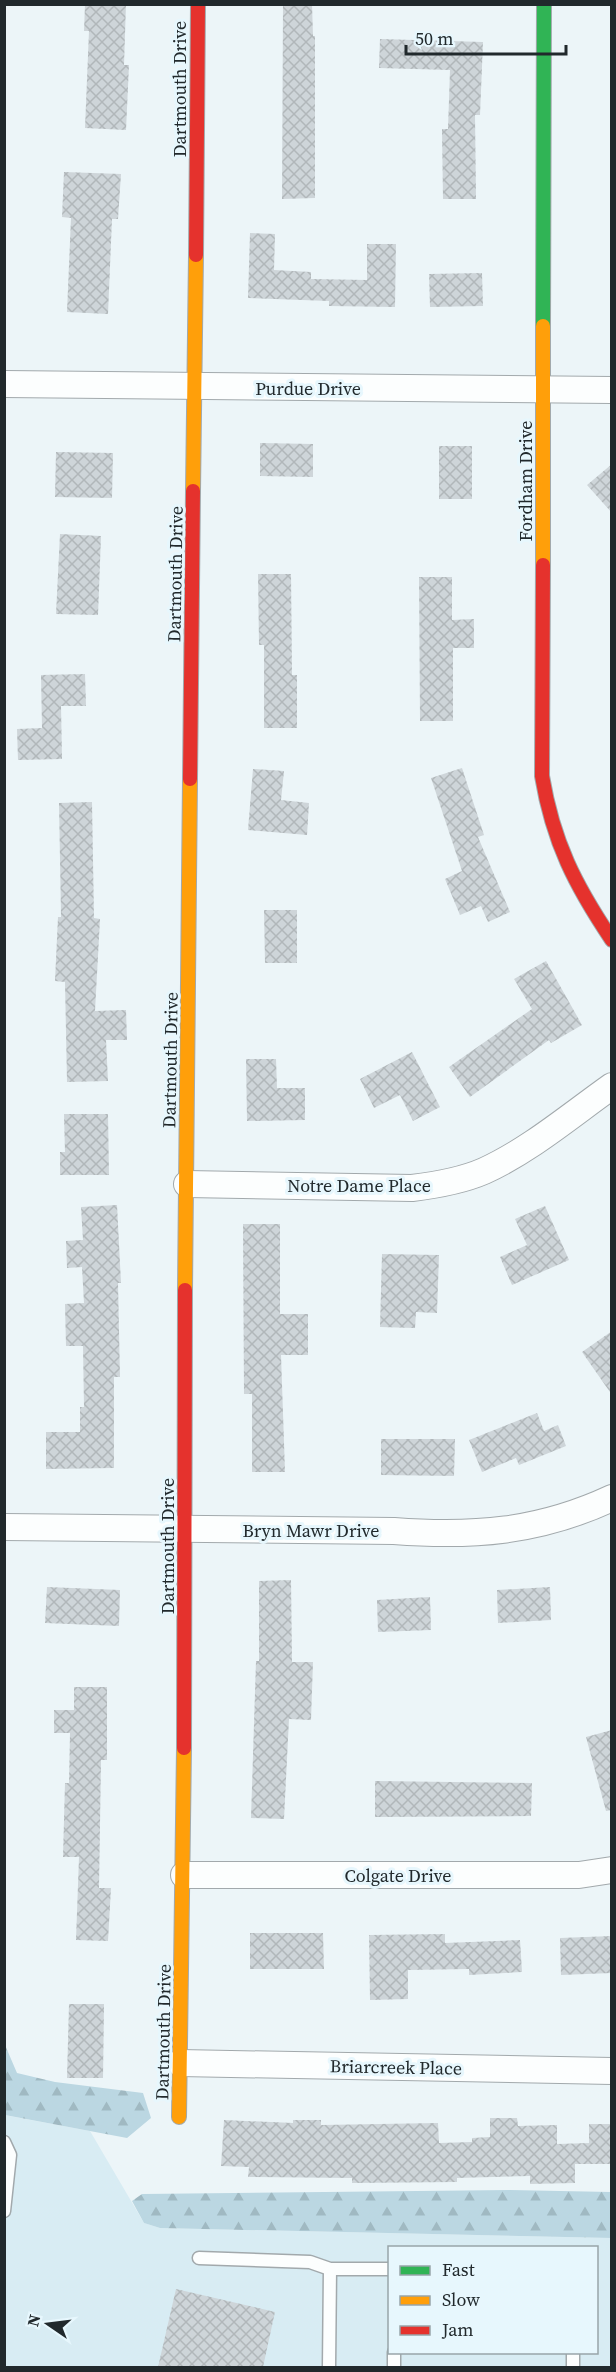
<svg xmlns="http://www.w3.org/2000/svg" width="616" height="2372" viewBox="0 0 616 2372" font-family="'Source Serif 4',serif">
	<style>
		.built { fill: #d8ecf3; fill-rule: evenodd }
		.forest { fill: url(#forest-firs) }
		.building { fill: url(#building-cross-hatch) }
		.lines { fill: none; stroke-linecap: round; stroke-linejoin: round }
		.lane-casing { stroke: #a2a9ac; stroke-width: 15 }
		.street-casing { stroke: #a2a9ac; stroke-width: 28 }
		.fast-casing { stroke: #a2a9ac; stroke-width: 16 }
		.slow-casing { stroke: #a2a9ac; stroke-width: 16 }
		.jam-casing { stroke: #a2a9ac; stroke-width: 16 }
		.lane { stroke: #fcfefe; stroke-width: 12 }
		.street { stroke: #fcfefe; stroke-width: 26 }
		.fast { stroke: #30b455; stroke-width: 14 }
		.slow { stroke: #ff9f0a; stroke-width: 14 }
		.jam { stroke: #e5322d; stroke-width: 14 }
		.labels { text-anchor: middle; dominant-baseline: central; stroke-width: 6; stroke-linejoin: round; paint-order: stroke }
		.street-label { font-size: 18px; fill: #21292c; stroke: #e7f7fd }
	</style>
	<defs>
		<pattern id="forest-firs" width="22" height="20" patternUnits="userSpaceOnUse" patternTransform="scale(1.5)"><rect width="22" height="20" fill="#bbd7e2"/><path d="M5 1l3.5 6h-7zM16 11l3.5 6h-7z" fill="#a0b9c2"/></pattern>
		<pattern id="building-cross-hatch" width="8" height="8" patternUnits="userSpaceOnUse" patternTransform="scale(1.5)"><rect width="8" height="8" fill="#ced5d9"/><path d="M0 0l8 8M0 8l8-8" fill="none" stroke="#b1b7ba"/></pattern>
	</defs>
	<rect width="100%" height="100%" fill="#ecf5f8"/>
	<path class="built" d="M 4,2115 L 90,2131 L 144,2223 L 160,2228 L 611,2238 L 611,2367 L 5,2367 ZM 390,2248 L 596,2248 L 596,2352 L 390,2352 Z"/>
	<path class="forest" d="M 5,2045 L 17,2073 L 55,2082 L 143,2093 L 151,2118 L 127,2138 L 5,2115 Z
		M 510,2190 L 611,2192 L 611,2238 L 160,2228 L 144,2223 L 132,2201 L 142,2194 Z"/>
	<path class="building" d="M 85,4 L 126,4 L 124,65 L 129,65 L 126,130 L 85,128 L 89,31 L 84,31 Z
		M 283,4 L 312,4 L 313,36 L 315,36 L 315,198 L 282,199 Z
		M 380,39 L 483,42 L 480,115 L 475,115 L 476,199 L 443,199 L 442,129 L 448,129 L 450,70 L 379,68 Z
		M 64,172 L 121,174 L 118,219 L 112,219 L 108,314 L 67,312 L 71,218 L 62,217 Z
		M 250,233 L 275,234 L 274,270 L 311,272 L 311,279 L 367,280 L 367,244 L 396,244 L 395,307 L 329,306 L 329,301 L 248,298 Z
		M 482,273 L 483,306 L 430,307 L 429,274 Z
		M 260,443 L 313,444 L 313,477 L 260,476 Z
		M 439,446 L 472,446 L 472,499 L 439,499 Z
		M 56,452 L 113,453 L 112,498 L 55,497 Z
		M 612,464 L 612,513 L 587,485 Z
		M 60,534 L 101,536 L 98,615 L 56,614 Z
		M 258,574 L 291,574 L 292,675 L 297,675 L 297,728 L 264,728 L 264,645 L 259,645 Z
		M 419,577 L 452,577 L 452,620 L 474,619 L 474,648 L 453,648 L 453,721 L 420,721 Z
		M 85,674 L 86,706 L 61,706 L 62,759 L 18,760 L 17,729 L 42,728 L 41,675 Z
		M 462,768 L 484,835 L 478,837 L 510,912 L 488,922 L 481,906 L 460,915 L 445,879 L 462,871 L 431,778 Z
		M 253,769 L 284,771 L 281,800 L 309,803 L 307,835 L 248,830 Z
		M 92,802 L 94,918 L 100,919 L 95,1011 L 126,1010 L 127,1040 L 106,1040 L 108,1081 L 67,1082 L 65,982 L 55,981 L 58,917 L 61,917 L 59,803 Z
		M 264,910 L 297,910 L 297,963 L 265,963 Z
		M 546,961 L 582,1025 L 551,1043 L 549,1040 L 470,1097 L 449,1067 L 532,1009 L 514,979 Z
		M 412,1052 L 440,1107 L 413,1121 L 400,1095 L 374,1108 L 360,1079 Z
		M 246,1059 L 276,1059 L 277,1088 L 305,1088 L 305,1120 L 247,1121 Z
		M 64,1114 L 108,1114 L 109,1175 L 60,1175 L 60,1152 L 65,1152 Z
		M 117,1205 L 121,1283 L 118,1283 L 120,1377 L 114,1377 L 114,1468 L 46,1469 L 46,1432 L 80,1432 L 80,1407 L 84,1407 L 83,1346 L 66,1346 L 65,1304 L 84,1303 L 82,1267 L 67,1268 L 66,1241 L 83,1240 L 81,1207 Z
		M 545,1206 L 569,1260 L 512,1285 L 500,1257 L 527,1245 L 515,1219 Z
		M 243,1224 L 280,1224 L 280,1314 L 308,1314 L 308,1355 L 281,1355 L 285,1472 L 252,1472 L 252,1394 L 244,1394 Z
		M 382,1254 L 439,1255 L 437,1313 L 416,1312 L 415,1328 L 380,1327 Z
		M 612,1331 L 612,1395 L 582,1352 Z
		M 537,1413 L 544,1431 L 558,1425 L 566,1446 L 519,1465 L 516,1458 L 482,1472 L 469,1440 Z
		M 381,1439 L 455,1439 L 454,1476 L 381,1475 Z
		M 291,1580 L 292,1662 L 313,1662 L 311,1720 L 289,1719 L 284,1819 L 251,1818 L 256,1661 L 259,1661 L 259,1581 Z
		M 47,1587 L 120,1590 L 119,1626 L 45,1623 Z
		M 550,1587 L 551,1620 L 498,1623 L 497,1590 Z
		M 430,1597 L 431,1630 L 378,1632 L 377,1600 Z
		M 74,1687 L 107,1687 L 107,1760 L 101,1760 L 99,1888 L 111,1888 L 108,1941 L 76,1940 L 79,1857 L 63,1857 L 65,1783 L 69,1783 L 70,1733 L 54,1733 L 54,1710 L 74,1710 Z
		M 612,1730 L 612,1810 L 606,1811 L 586,1737 Z
		M 375,1781 L 532,1783 L 531,1816 L 375,1817 Z
		M 250,1933 L 323,1933 L 324,1969 L 250,1969 Z
		M 445,1934 L 445,1943 L 520,1940 L 522,1972 L 469,1975 L 469,1969 L 408,1970 L 408,1999 L 370,2000 L 369,1935 Z
		M 612,1936 L 612,1973 L 561,1975 L 560,1938 Z
		M 69,2004 L 104,2004 L 103,2078 L 67,2078 Z
		M 490,2118 L 517,2118 L 518,2126 L 557,2125 L 557,2144 L 589,2143 L 589,2124 L 612,2124 L 612,2164 L 575,2164 L 575,2183 L 530,2184 L 530,2176 L 457,2178 L 457,2182 L 352,2183 L 352,2178 L 248,2177 L 249,2167 L 221,2166 L 224,2120 L 293,2123 L 293,2120 L 321,2120 L 321,2125 L 438,2123 L 439,2143 L 472,2142 L 472,2138 L 490,2137 Z
		M 176,2289 L 275,2312 L 263,2367 L 158,2367 Z"/>
	<g class="lines">
		<defs>
			<path id="lane" d="M 4,2142 L 10,2155 L 4,2211
				M 199,2258 L 310,2262 L 330,2269 L 390,2269
				M 329,2368 L 330,2269
				M 394,2368 L 394,2352
				M 573,2368 L 573,2352"/>
			<path id="street" d="M 4,384 L 612,390
				M 187,1184 L 412,1188 C 437,1185 461,1181 484,1171 C 530,1150 571,1115 612,1086
				M 4,1527 L 394,1531 C 473,1537 539,1532 612,1498
				M 184,1875 L 579,1875 L 612,1870
				M 180,2063 L 612,2071"/>
			<path id="fast" d="M 543,326 L 544,4"/>
			<path id="slow" d="M 193,491 L 196,255
				M 543,565 L 543,326
				M 185,1290 L 190,779
				M 179,2117 L 184,1748"/>
			<path id="jam" d="M 196,255 L 198,4
				M 543,565 L 542,776 C 553,842 575,885 612,940
				M 190,779 L 193,491
				M 184,1748 L 185,1290"/>
		</defs>
		<use href="#lane" class="lane-casing"/>
		<use href="#street" class="street-casing"/>
		<use href="#fast" class="fast-casing"/>
		<use href="#slow" class="slow-casing"/>
		<use href="#jam" class="jam-casing"/>
		<use href="#lane" class="lane"/>
		<use href="#street" class="street"/>
		<use href="#fast" class="fast"/>
		<use href="#slow" class="slow"/>
		<use href="#jam" class="jam"/>
	</g>
	<g class="labels">
		<g class="street-label">
			<text transform="translate(179 89) rotate(-90)">Dartmouth Drive</text>
			<text x="308" y="388">Purdue Drive</text>
			<text transform="translate(525 481) rotate(-90)">Fordham Drive</text>
			<text transform="translate(175 574) rotate(-89)">Dartmouth Drive</text>
			<text transform="translate(170 1060) rotate(-89)">Dartmouth Drive</text>
			<text x="359" y="1185">Notre Dame Place</text>
			<text x="311" y="1530">Bryn Mawr Drive</text>
			<text transform="translate(167 1546) rotate(-90)">Dartmouth Drive</text>
			<text x="398" y="1875">Colgate Drive</text>
			<text transform="translate(163 2032) rotate(-89)">Dartmouth Drive</text>
			<text transform="translate(396 2067) rotate(1)">Briarcreek Place</text>
		</g>
	</g>
	<rect width="616" height="2372" fill="none" stroke="#21292c" stroke-width="12"/>
	<rect x="388" y="2246" width="210" height="108" fill="#e7f7fd" stroke="#98a5a9" stroke-width="1.5"/>
	<rect x="400" y="2266" width="30" height="9" fill="#30b455" stroke="#98a5a9" stroke-width="1.5"/>
	<text x="442" y="2276" font-size="18" fill="#21292c">Fast</text>
	<rect x="400" y="2296" width="30" height="9" fill="#ff9f0a" stroke="#98a5a9" stroke-width="1.5"/>
	<text x="442" y="2306" font-size="18" fill="#21292c">Slow</text>
	<rect x="400" y="2326" width="30" height="9" fill="#e5322d" stroke="#98a5a9" stroke-width="1.5"/>
	<text x="442" y="2336" font-size="18" fill="#21292c">Jam</text>
	<g transform="translate(48 2324) rotate(284)" stroke="#e7f7fd" stroke-width="4.5" paint-order="stroke">
	<path d="M0-4.5L10 22L0 15L-10 22Z" fill="#21292c"/>
	<text y="-9" font-size="16" font-weight="bold" text-anchor="middle" fill="#21292c">N</text>
	</g>
	<path d="M406 45v9h160v-9" fill="none" stroke="#21292c" stroke-width="3"/>
	<text x="415" y="45" font-size="18" fill="#21292c" stroke="#e7f7fd" stroke-width="4.5" paint-order="stroke">50 m</text>
</svg>
